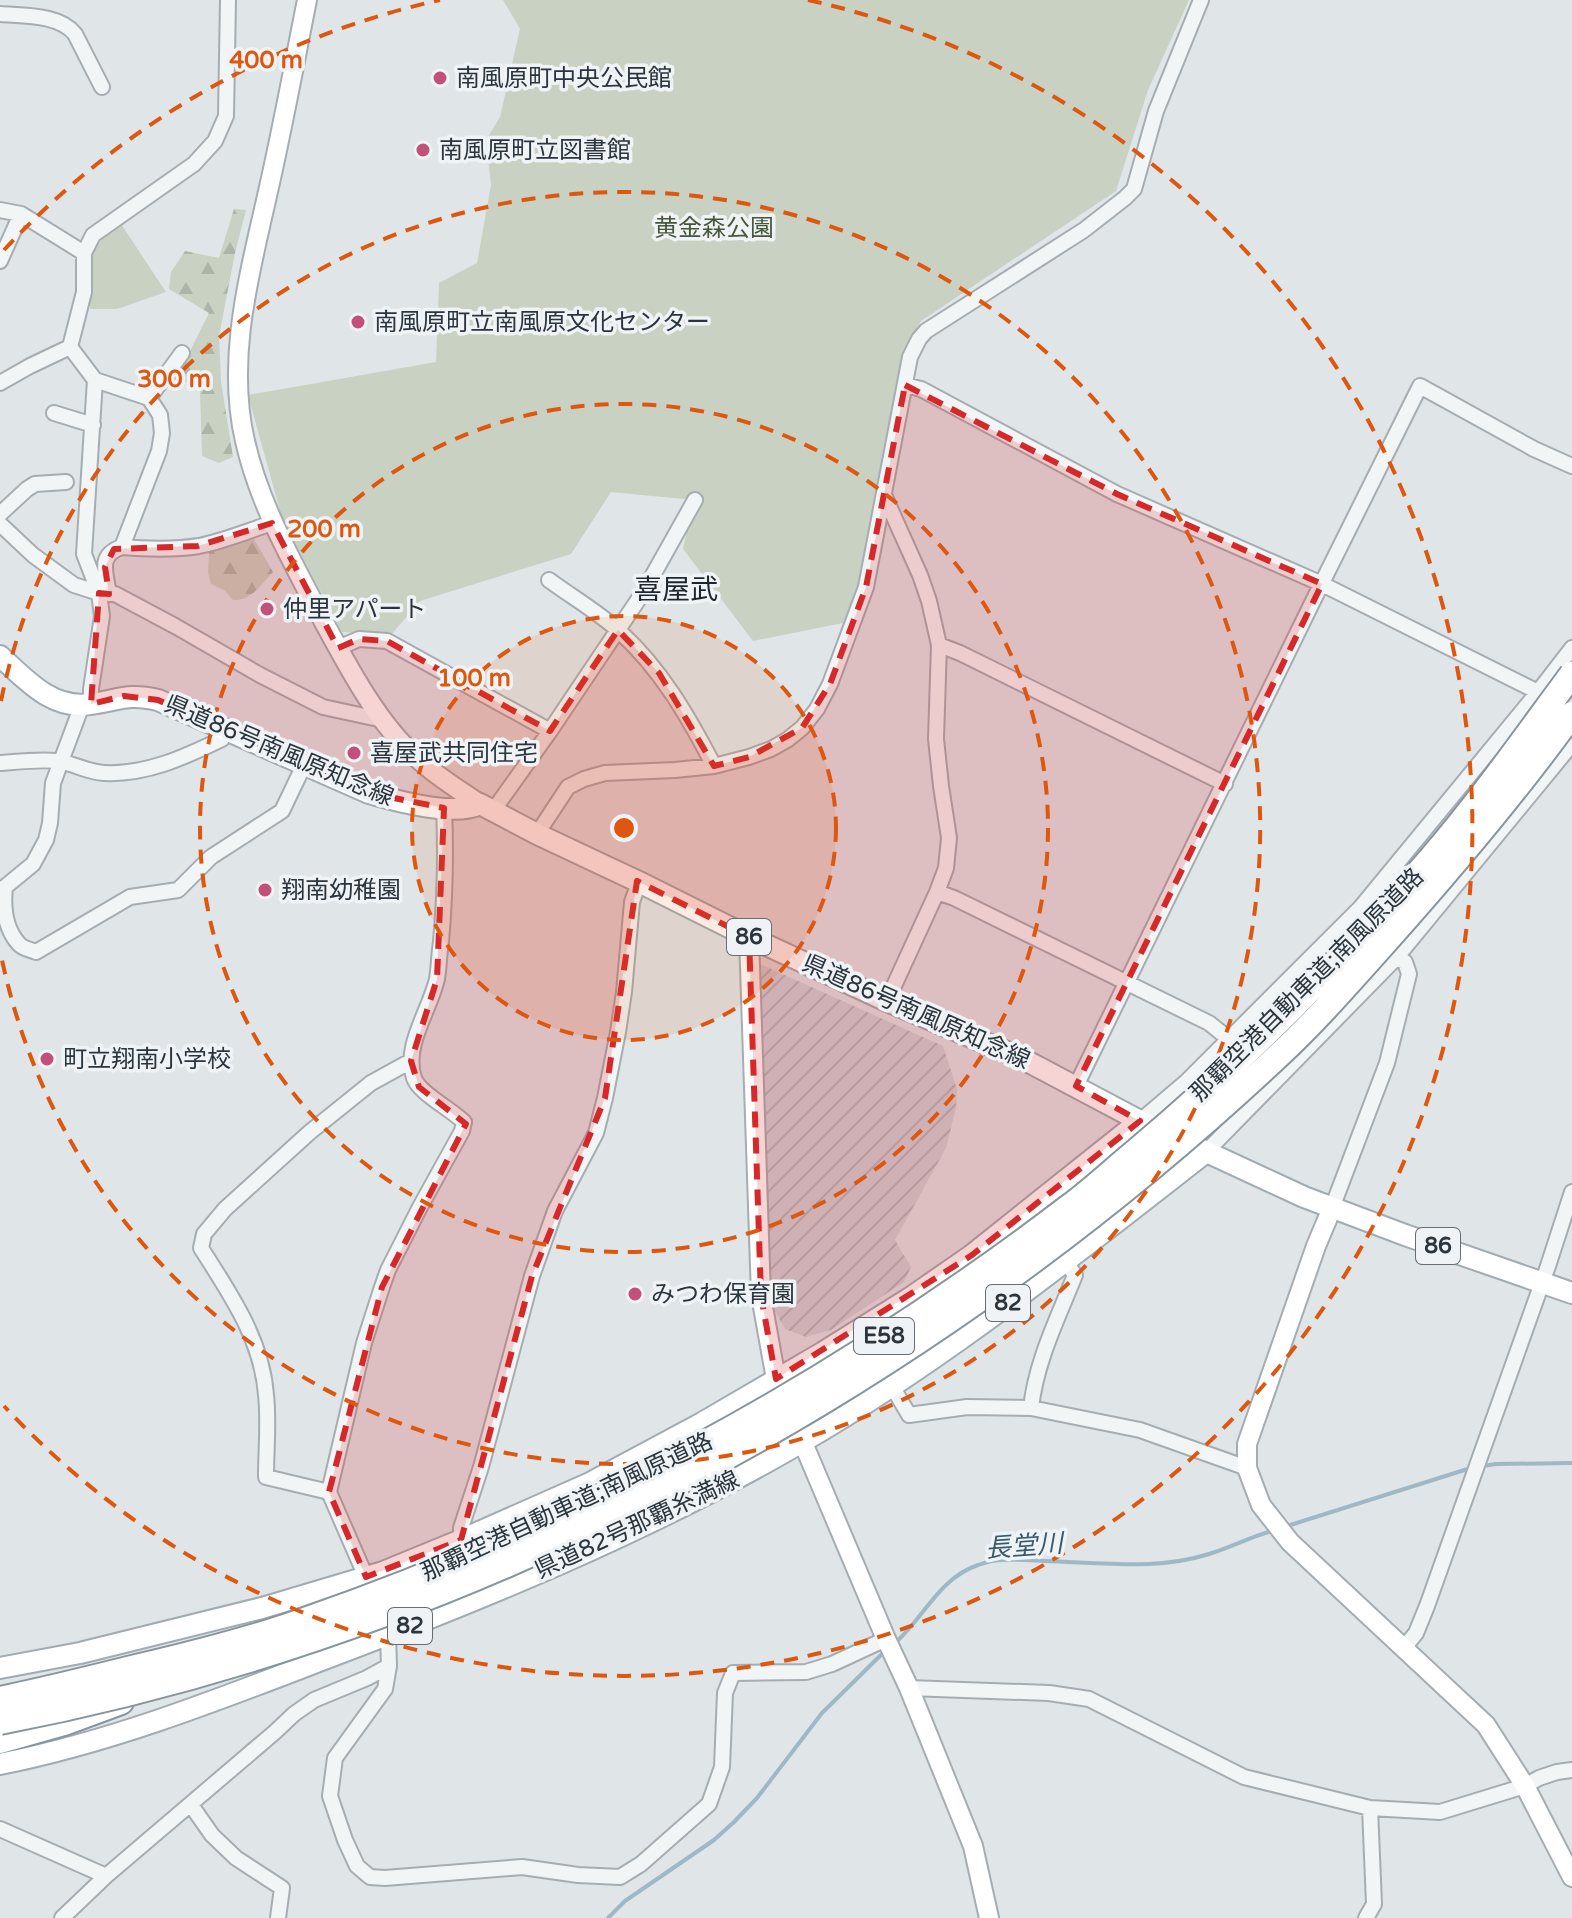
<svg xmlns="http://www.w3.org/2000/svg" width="1572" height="1918" viewBox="0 0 1572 1918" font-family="'Varela Round','Noto Sans JP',sans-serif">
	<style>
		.industrial { fill: url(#industrial-furrows) }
		.green { fill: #c9d1c2 }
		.forest { fill: url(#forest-firs) }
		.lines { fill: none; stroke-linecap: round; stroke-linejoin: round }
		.stream { stroke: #9eb9c5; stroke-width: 4 }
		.street-casing { stroke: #a6adb2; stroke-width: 18 }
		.secondary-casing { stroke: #a6adb2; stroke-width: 22 }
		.primary-casing { stroke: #a0abb2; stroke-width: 24 }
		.highway-casing { stroke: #89959d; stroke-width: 28 }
		.street { stroke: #f2f5f6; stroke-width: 14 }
		.secondary { stroke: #fff; stroke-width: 18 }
		.primary { stroke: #fff; stroke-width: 20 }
		.highway { stroke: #fff; stroke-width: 24 }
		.highway-bridge-casing { stroke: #89959d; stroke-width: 28; stroke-linecap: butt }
		.highway-bridge { stroke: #fff; stroke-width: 24 }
		.marked { fill: #d62828; fill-opacity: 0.2; stroke: #d62828; stroke-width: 6; stroke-dasharray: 16 10; stroke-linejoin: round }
		.ring { fill: none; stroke: #de570e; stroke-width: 4; stroke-dasharray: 14 10 }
		.poi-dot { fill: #c25079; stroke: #eff3f5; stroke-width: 3 }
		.labels { text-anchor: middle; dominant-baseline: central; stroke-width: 7; stroke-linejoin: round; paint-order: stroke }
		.shield { fill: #eff3f5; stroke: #656e75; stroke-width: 2 }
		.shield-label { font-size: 22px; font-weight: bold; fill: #2a353e }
		.poi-label { font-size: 24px; fill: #2a353e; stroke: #eff3f5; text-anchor: start }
		.park-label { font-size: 24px; fill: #455839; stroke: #eff3f5 }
		.street-label { font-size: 24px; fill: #2a353e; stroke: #eff3f5 }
		.water-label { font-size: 26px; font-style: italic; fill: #385b6e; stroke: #eff3f5 }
		.quarter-label { font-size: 28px; fill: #1c262f; stroke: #eff3f5 }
		.centre { fill: #de570e; stroke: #eff3f5; stroke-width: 4 }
		.ring-label { font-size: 24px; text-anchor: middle; font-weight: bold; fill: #de570e; stroke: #eff3f5; stroke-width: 7; stroke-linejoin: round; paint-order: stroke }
	</style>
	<defs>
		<pattern id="industrial-furrows" width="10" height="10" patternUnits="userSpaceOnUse" patternTransform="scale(2)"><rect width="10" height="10" fill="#ced4d9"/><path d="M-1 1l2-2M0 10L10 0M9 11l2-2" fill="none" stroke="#b1b7bb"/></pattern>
		<pattern id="forest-firs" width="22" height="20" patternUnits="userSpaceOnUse" patternTransform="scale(2)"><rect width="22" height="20" fill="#c9d1c2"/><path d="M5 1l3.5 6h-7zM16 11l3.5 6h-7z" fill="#adb4a8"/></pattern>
	</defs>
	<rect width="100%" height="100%" fill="#e0e5e8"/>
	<path class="industrial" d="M 758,963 L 943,1046 L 957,1089 L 956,1108 L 946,1148 L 895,1240 L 911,1267 L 904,1282 L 831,1330 L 806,1337 L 785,1329 L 771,1304 Z"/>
	<path class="green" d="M 503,0 L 1189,0 L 1148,90 L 1116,191 L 921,321 L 904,353 L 869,543 L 848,622 L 753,641 L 683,549 L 694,500 L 611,492 L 571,554 L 420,601 L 391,635 L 342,632 L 282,518 L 248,395 L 436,362 L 439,283 L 477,263 L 491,185 L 486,140 L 500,117 L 520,29 Z
		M 121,224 L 166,292 L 117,309 L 90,309 C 90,287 86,258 101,240 C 106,234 115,229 121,224 Z"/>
	<path class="forest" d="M 234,209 L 246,210 L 235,253 L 219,336 L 221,381 L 233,457 L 219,463 L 202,456 L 200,391 L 175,376 L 183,365 L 209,313 L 169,289 L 171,272 L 185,251 L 219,258 Z
		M 254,539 L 273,572 C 262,584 250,602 233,600 L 224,590 L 211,584 L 208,573 L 209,552 L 227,543 Z"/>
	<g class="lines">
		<path class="stream" d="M 1483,1466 L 1496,1464 L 1572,1463
			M 1284,1527 L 1474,1467
			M 895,1643 C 924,1618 939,1578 978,1565 C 999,1557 1023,1560 1045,1561 C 1079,1562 1114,1565 1149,1564 C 1169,1563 1190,1560 1209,1554 C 1230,1548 1250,1537 1272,1531
			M 608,1918 L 625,1901 L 714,1840 L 734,1822 L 757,1798 L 822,1713 L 885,1651"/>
		<defs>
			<path id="street" d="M 0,14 C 23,16 59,14 75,34 L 102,87
				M 0,210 L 21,214 L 84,253
				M 0,261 L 21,214
				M 70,347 L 95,380 L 84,554 L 99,593 L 102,616 L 91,689 L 91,704
				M 95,380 L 149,398 L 160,415 L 162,433 L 159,451 L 122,547
				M 0,383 L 30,366 L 70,347 L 84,292 L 84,253 L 93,235 L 194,164 L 215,141 L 226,116 L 228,0
				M 905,385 L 921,389 L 1117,494 L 1322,584 L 1538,692
				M 149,398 L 182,353
				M 54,413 L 93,425
				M 885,497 L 920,575 L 929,601 L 939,645 L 936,739 L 941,786 L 949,838 L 946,868 L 937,892 L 887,1001
				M 0,514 L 27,489 L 35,484 L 66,482
				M 0,524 L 33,555 L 74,585 L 99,593 L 115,594 L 175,626 L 260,675 L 323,707 L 383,720
				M 549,580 C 572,597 598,612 619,631 C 661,669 688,716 714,766
				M 109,594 C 106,573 97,555 122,547 C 147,549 174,550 199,546 C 224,541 248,531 272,523
				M 939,645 L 960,653 L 1225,784
				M 338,648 L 359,639 L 387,641 L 550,731
				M 82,705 L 53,783 L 50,823 L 46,840 L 33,864 L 5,887 C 3,906 5,929 19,944 C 22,948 31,950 36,952 L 130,897 L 178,890 L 211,857 L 282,811 L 304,765
				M 0,763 C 15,762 48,758 62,762 C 77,765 88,772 104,773 C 146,775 185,757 222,739 L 225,731
				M 493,811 L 550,731 L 644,591 L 695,500
				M 537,834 L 568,787 L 584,779 L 605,773 L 675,770 L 714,766 L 749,757 L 771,749 L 787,740 L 802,728 L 817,709 L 830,684 L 866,587 L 910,357 L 919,339 L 926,331 L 1084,230 L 1125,198 L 1134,189 L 1156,111 L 1201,0
				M 937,892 L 954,898 L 1209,1023 L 1229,1039
				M 1076,1086 L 1313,601 L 1420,386 L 1534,449 L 1572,466
				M 1140,1121 L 1187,1081 L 1361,907 L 1538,692 L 1572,648
				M 1206,1152 L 1396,958 L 1572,744
				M 1332,1208 L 1387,1063 L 1409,974 L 1405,962 L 1396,958
				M 892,1386 L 909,1415 L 967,1407 L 1031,1408 L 1140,1430 L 1247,1468
				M 1031,1408 C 1036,1361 1058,1318 1075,1275 L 1065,1261
				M 329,1492 L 266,1477 C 266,1450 269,1422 266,1395 C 262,1339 230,1294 201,1248 L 204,1234 L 225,1209 L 310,1132 L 371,1083 L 411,1061
				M 461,1540 L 461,1528 L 481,1467 L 532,1276 L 555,1211 L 596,1133 L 605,1098 L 618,1032 L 624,992 L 632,902 L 639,882
				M 369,1584 L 329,1492 L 364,1343 L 382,1287 L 388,1270 L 420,1207 L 462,1131 L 464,1122 C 451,1109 419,1093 414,1078 C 403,1046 430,1010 437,979 C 439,967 439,954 441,942 C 445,897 446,853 444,808
				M 386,1629 L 388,1635 L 389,1666 L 385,1689 L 335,1758 L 330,1796 L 345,1840 L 357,1866 L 370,1877 L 385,1878 L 522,1867 L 578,1875 L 620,1877 L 641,1864 L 709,1804 L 722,1767 L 725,1693 L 733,1673 L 806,1672 L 832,1664 L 886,1639
				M 1403,1649 L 1416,1633 L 1427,1606 L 1548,1266 L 1572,1192
				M 909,1688 L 1049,1693 L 1089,1699 L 1244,1777 L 1370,1808 L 1440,1812 L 1525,1786 L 1539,1778 L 1557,1772 L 1572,1770
				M 191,1805 L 212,1835 L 236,1858 L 282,1888 L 278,1918
				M 0,1829 L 106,1876
				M 62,1918 L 106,1876 L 275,1732 L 294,1714 L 314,1700 L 367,1678 L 389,1666
				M 1366,1918 L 1374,1904 L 1370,1808"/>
			<path id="secondary" d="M 307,0 C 294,65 282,131 267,196 C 249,276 226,359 245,441 C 259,503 290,557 319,613 C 345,661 376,722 417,758 C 436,776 459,790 480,804
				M 749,937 L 761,1296 L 776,1379 L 886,1639 L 909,1688 L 973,1846 L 989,1918
				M 1332,1208 L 1316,1246 L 1247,1444 L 1247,1468 L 1261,1505 L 1290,1542 L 1486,1725 L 1525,1786 L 1572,1877"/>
			<path id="primary" d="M 0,656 C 25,679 52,710 90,704 C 120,700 127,693 158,700 L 369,793 C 396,801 454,817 480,804 L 537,834 L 639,882 L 749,937 L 887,1001 L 1023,1059 L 1140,1121 L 1304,1197 L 1405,1235 L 1572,1293
				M 0,1668 L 80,1653 L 262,1608 L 383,1572 L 461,1540 L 588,1484 L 702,1423 L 822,1353 L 910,1298 L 972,1255 L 1140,1121
				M 0,1764 C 110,1742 215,1701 319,1661 C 483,1599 647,1532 800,1443 C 944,1360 1075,1254 1206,1152"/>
			<path id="highway" d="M 0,1741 L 64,1723 L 121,1702"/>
		</defs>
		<use href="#street" class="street-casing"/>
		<use href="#secondary" class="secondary-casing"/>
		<use href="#primary" class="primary-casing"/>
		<use href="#highway" class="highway-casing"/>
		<use href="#street" class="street"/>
		<use href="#secondary" class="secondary"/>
		<use href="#primary" class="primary"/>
		<use href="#highway" class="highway"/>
		<defs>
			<path id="highway-bridge" d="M 0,1699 C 44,1690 88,1679 132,1668 C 188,1655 245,1641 299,1622 C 576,1527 837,1384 1070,1206 C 1093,1189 1114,1169 1136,1151 C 1242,1062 1341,963 1431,858 C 1481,800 1526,736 1572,674
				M 0,1722 C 479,1630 924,1388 1278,1056 C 1318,1019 1354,977 1390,937 C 1454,865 1516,792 1572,714"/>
		</defs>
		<use href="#highway-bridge" class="highway-bridge-casing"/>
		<use href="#highway-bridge" class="highway-bridge"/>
	</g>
	<path class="marked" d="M 905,385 L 1117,494 L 1322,584 L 1076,1086 L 1140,1121 L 972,1255 L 776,1379 L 761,1296 L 749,937 L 637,881 L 605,1098 L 532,1276 L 461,1540 L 366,1577 L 329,1492 L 382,1287 L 466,1124 L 419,1087 L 411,1061 L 437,979 L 444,808 L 369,793 L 158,700 L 124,696 L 91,704 L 99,593 L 109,594 L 105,567 L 114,549 L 198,546 L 272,523 L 338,648 L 359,639 L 387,641 L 550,731 L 618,630 L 659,673 L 714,766 L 749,757 L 802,728 L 830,684 L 866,587 Z"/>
	<circle cx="624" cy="828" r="212" fill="#de570e" fill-opacity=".12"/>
	<g class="ring">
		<circle cx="624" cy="828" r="212"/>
		<circle cx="624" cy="828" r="424"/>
		<path d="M1 701A636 636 0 1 1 1 955"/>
		<path d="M4 250A848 848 0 0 1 440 0M808 0A848 848 0 1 1 4 1406"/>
	</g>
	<g class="poi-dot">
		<circle cx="440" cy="78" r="8"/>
		<circle cx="423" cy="150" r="8"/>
		<circle cx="358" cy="322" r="8"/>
		<circle cx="267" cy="609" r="8"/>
		<circle cx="354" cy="753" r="8"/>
		<circle cx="265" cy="890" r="8"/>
		<circle cx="47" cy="1059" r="8"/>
		<circle cx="635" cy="1294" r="8"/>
	</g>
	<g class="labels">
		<g class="shield">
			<rect x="727" y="919" width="44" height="36" rx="6"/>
			<rect x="1416" y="1228" width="44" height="36" rx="6"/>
			<rect x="986" y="1285" width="44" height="36" rx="6"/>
			<rect x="854" y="1318" width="60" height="36" rx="6"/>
			<rect x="388" y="1608" width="44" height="36" rx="6"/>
		</g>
		<g class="shield-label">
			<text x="749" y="937">86</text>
			<text x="1438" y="1246">86</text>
			<text x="1008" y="1303">82</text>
			<text x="884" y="1336">E58</text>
			<text x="410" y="1626">82</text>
		</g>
		<g class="poi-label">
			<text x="456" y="78">南風原町中央公民館</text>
			<text x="439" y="150">南風原町立図書館</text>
			<text x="374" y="322">南風原町立南風原文化センター</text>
			<text x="283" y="609">仲里アパート</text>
			<text x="370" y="753">喜屋武共同住宅</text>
			<text x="281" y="890">翔南幼稚園</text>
			<text x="63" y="1059">町立翔南小学校</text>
			<text x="651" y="1294">みつわ保育園</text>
		</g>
		<g class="park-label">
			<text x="714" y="228">黄金森公園</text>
		</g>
		<g class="street-label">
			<text transform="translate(279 751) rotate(23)">県道86号南風原知念線</text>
			<text transform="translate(1307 985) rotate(-45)">那覇空港自動車道;南風原道路</text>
			<text transform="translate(916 1012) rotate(24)">県道86号南風原知念線</text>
			<text transform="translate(567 1507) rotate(-25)">那覇空港自動車道;南風原道路</text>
			<text transform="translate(637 1525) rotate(-25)">県道82号那覇糸満線</text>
		</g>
		<g class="water-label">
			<text transform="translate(1024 1546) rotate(-4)">長堂川</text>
		</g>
		<g class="quarter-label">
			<text x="676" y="590">喜屋武</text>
		</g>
	</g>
	<circle cx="624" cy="828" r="12" class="centre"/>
	<g class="ring-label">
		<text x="266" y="68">400 m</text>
		<text x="174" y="387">300 m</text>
		<text x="324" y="537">200 m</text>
		<text x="474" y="686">100 m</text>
	</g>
</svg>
